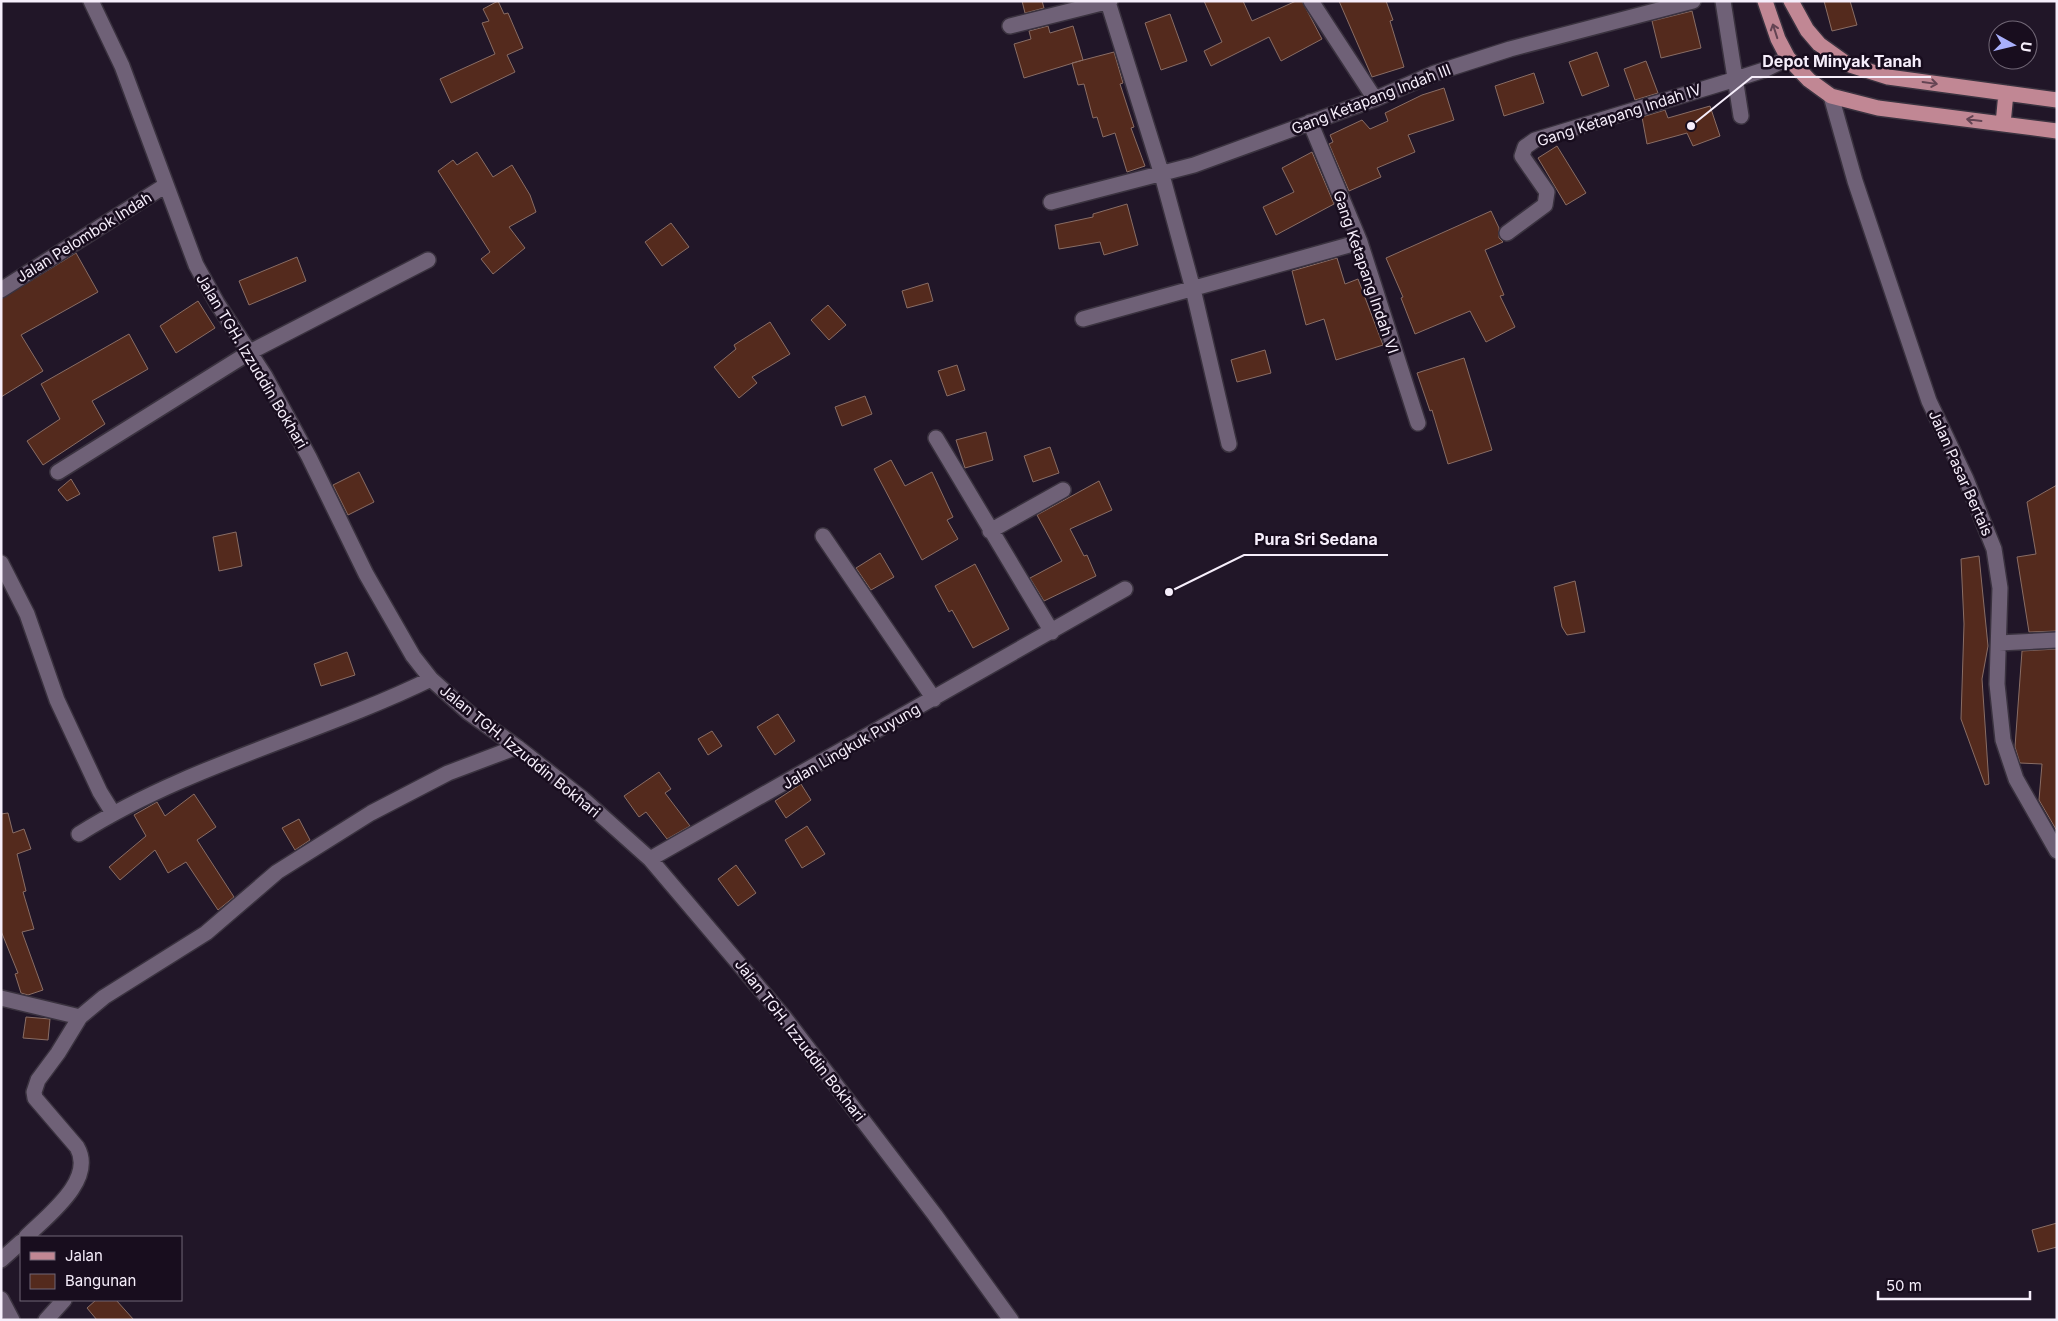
<svg xmlns="http://www.w3.org/2000/svg" width="2058" height="1321" viewBox="0 0 2058 1321" font-family="Inter,sans-serif">
	<style>
		.building { fill: #542a1d; stroke: #896d65 }
		.lines { fill: none; stroke-linecap: round; stroke-linejoin: round }
		.minor-casing { stroke: #3a323f; stroke-width: 18 }
		.major-casing { stroke: #3a323f; stroke-width: 18 }
		.minor { stroke: #6f6177; stroke-width: 15 }
		.major { stroke: #c18794; stroke-width: 15 }
		.oneway { stroke: #644453 }
		.labels { text-anchor: middle; dominant-baseline: central; stroke-width: 5; stroke-linejoin: round; paint-order: stroke }
		.street-label { font-size: 15px; fill: #f6eefb; stroke: #180d1e }
		.leader { fill: none; stroke: #f6eefb; stroke-width: 2 }
		.callout-dot { fill: #f6eefb; stroke: #180d1e; stroke-width: 2 }
		.callout-label { font-size: 16px; text-anchor: middle; font-weight: bold; fill: #f6eefb; stroke: #180d1e; stroke-width: 5; stroke-linejoin: round; paint-order: stroke }
	</style>
	<rect width="100%" height="100%" fill="#211628"/>
	<path class="building" d="M 498,1 L 504,14 L 508,13 L 523,48 L 507,55 L 515,72 L 451,103 L 440,79 L 495,54 L 482,23 L 489,21 L 483,9 Z
		M 1022,1 L 1042,1 L 1044,8 L 1025,13 Z
		M 1204,1 L 1243,1 L 1252,21 L 1296,1 L 1302,1 L 1322,39 L 1281,61 L 1269,37 L 1211,66 L 1204,51 L 1222,42 Z
		M 1339,1 L 1386,1 L 1393,20 L 1390,21 L 1404,67 L 1372,77 Z
		M 1824,1 L 1850,1 L 1857,25 L 1832,31 Z
		M 1692,11 L 1701,48 L 1661,58 L 1652,21 Z
		M 1170,14 L 1187,61 L 1161,70 L 1145,23 Z
		M 1048,26 L 1050,33 L 1073,26 L 1083,60 L 1024,78 L 1014,44 L 1031,39 L 1029,31 Z
		M 1114,52 L 1123,83 L 1120,84 L 1134,127 L 1131,128 L 1145,166 L 1127,172 L 1115,133 L 1103,137 L 1097,117 L 1093,118 L 1084,84 L 1078,85 L 1072,63 Z
		M 1597,52 L 1609,86 L 1582,96 L 1569,62 Z
		M 1646,61 L 1658,93 L 1635,100 L 1624,69 Z
		M 1534,73 L 1544,103 L 1504,116 L 1495,86 Z
		M 1444,88 L 1454,120 L 1408,135 L 1415,152 L 1377,168 L 1381,177 L 1349,191 L 1329,144 L 1333,142 L 1330,135 L 1362,120 L 1370,129 L 1388,121 L 1385,113 L 1422,95 Z
		M 1710,106 L 1720,136 L 1693,146 L 1687,133 L 1647,144 L 1642,117 L 1665,110 L 1668,118 Z
		M 1557,146 L 1586,193 L 1566,205 L 1538,158 Z
		M 477,152 L 493,177 L 512,165 L 530,195 L 536,212 L 509,227 L 525,248 L 493,274 L 481,259 L 490,252 L 438,171 L 453,160 L 457,165 Z
		M 1312,152 L 1334,204 L 1276,235 L 1263,207 L 1294,192 L 1282,168 Z
		M 1127,204 L 1138,245 L 1104,255 L 1100,242 L 1059,249 L 1055,225 L 1093,217 L 1093,214 Z
		M 1491,211 L 1499,228 L 1499,238 L 1503,242 L 1485,250 L 1504,295 L 1500,296 L 1515,327 L 1486,342 L 1470,311 L 1415,334 L 1401,298 L 1403,297 L 1386,258 Z
		M 671,223 L 689,247 L 662,266 L 645,242 Z
		M 76,253 L 98,292 L 21,335 L 43,371 L 1,397 L 1,299 Z
		M 297,257 L 306,281 L 249,305 L 239,281 Z
		M 1337,258 L 1345,284 L 1358,279 L 1383,345 L 1336,360 L 1324,319 L 1306,325 L 1292,271 Z
		M 928,283 L 933,301 L 907,308 L 902,291 Z
		M 198,301 L 215,328 L 176,353 L 160,326 Z
		M 828,305 L 846,325 L 829,340 L 811,320 Z
		M 770,322 L 790,354 L 752,377 L 757,383 L 739,398 L 714,367 L 736,349 L 734,345 Z
		M 129,334 L 148,369 L 92,401 L 105,424 L 43,465 L 27,441 L 60,419 L 41,384 Z
		M 1265,350 L 1271,373 L 1237,382 L 1231,360 Z
		M 1464,358 L 1492,450 L 1448,464 L 1432,410 L 1430,411 L 1417,373 Z
		M 957,365 L 965,390 L 947,396 L 938,371 Z
		M 865,396 L 872,414 L 842,426 L 835,407 Z
		M 986,432 L 993,460 L 965,468 L 956,440 Z
		M 1050,447 L 1059,473 L 1033,482 L 1024,456 Z
		M 891,460 L 905,486 L 932,472 L 953,517 L 947,520 L 958,539 L 922,560 L 874,469 Z
		M 359,472 L 374,502 L 348,515 L 333,485 Z
		M 71,479 L 80,494 L 67,501 L 58,490 Z
		M 1099,481 L 1112,510 L 1070,529 L 1084,556 L 1087,555 L 1096,576 L 1044,601 L 1030,578 L 1062,561 L 1037,515 Z
		M 2057,485 L 2057,631 L 2029,632 L 2017,557 L 2036,554 L 2027,502 Z
		M 236,532 L 242,566 L 219,571 L 213,537 Z
		M 880,553 L 894,577 L 871,590 L 856,568 Z
		M 1979,556 L 1988,646 L 1982,679 L 1989,784 L 1985,785 L 1961,719 L 1964,624 L 1961,559 Z
		M 975,564 L 1009,629 L 973,648 L 952,610 L 949,612 L 935,586 Z
		M 1575,581 L 1585,632 L 1567,635 L 1562,627 L 1554,587 Z
		M 2057,649 L 2057,831 L 2039,800 L 2042,764 L 2020,763 L 2015,747 L 2022,651 Z
		M 347,652 L 355,675 L 321,686 L 314,664 Z
		M 778,714 L 795,741 L 775,755 L 757,727 Z
		M 712,731 L 722,746 L 708,755 L 698,739 Z
		M 659,772 L 671,789 L 665,793 L 690,826 L 667,839 L 646,812 L 639,817 L 624,796 Z
		M 801,784 L 811,800 L 786,818 L 775,801 Z
		M 194,794 L 216,827 L 197,840 L 234,897 L 218,910 L 186,862 L 168,873 L 155,850 L 120,880 L 109,867 L 146,836 L 134,815 L 157,802 L 165,816 Z
		M 8,813 L 13,833 L 24,829 L 31,849 L 17,854 L 26,891 L 23,892 L 34,929 L 22,932 L 43,990 L 28,995 L 21,993 L 15,974 L 18,973 L 1,931 L 1,814 Z
		M 299,819 L 310,840 L 295,850 L 282,828 Z
		M 807,826 L 825,854 L 802,868 L 785,840 Z
		M 736,865 L 756,893 L 738,906 L 718,879 Z
		M 26,1017 L 50,1019 L 48,1040 L 23,1038 Z
		M 2057,1223 L 2057,1247 L 2038,1252 L 2032,1230 Z
		M 96,1300 L 116,1300 L 134,1320 L 97,1320 L 87,1308 Z"/>
	<g class="lines">
		<defs>
			<path id="minor" d="M 91,1 L 122,66 L 196,265 L 217,303 L 265,376 L 309,457 L 366,574 L 413,656 L 431,679 L 469,713 L 517,747 L 583,799 L 650,859 L 784,1017 L 935,1215 L 1011,1320
				M 1311,1 L 1375,99
				M 1723,1 L 1741,116
				M 1108,2 L 1162,175 L 1193,289 L 1229,444
				M 1010,26 L 1110,1
				M 1831,96 L 1855,181 L 1929,401 L 1966,479 L 1994,549 L 2000,588 L 1997,684 L 2003,740 L 2016,779 L 2057,851
				M 1310,122 L 1360,242 L 1418,423
				M 1051,202 L 1194,165 L 1375,99 L 1435,73 L 1510,49 L 1693,1
				M 1507,233 L 1545,205 L 1547,192 L 1522,156 L 1525,147 L 1535,140 L 1736,79 L 1764,70 L 1788,58
				M 1,290 L 166,185
				M 1083,319 L 1360,242
				M 936,438 L 1052,632
				M 58,472 L 250,352 L 428,260
				M 990,531 L 1063,490
				M 823,536 L 934,699
				M 1,563 L 27,614 L 57,700 L 100,792 L 113,813
				M 1999,643 L 2057,640
				M 79,834 C 188,765 316,735 431,679
				M 650,859 L 1125,589
				M 1,998 L 80,1017
				M 26,1237 C 47,1216 96,1180 77,1147 L 35,1098 L 34,1092 L 38,1080 L 58,1053 L 80,1017 L 104,997 L 206,933 L 277,872 L 371,813 L 448,773 L 517,747
				M 1,1260 L 21,1242
				M 1,1299 L 12,1320
				M 46,1320 L 64,1300"/>
			<path id="major" d="M 1765,1 L 1778,39 L 1788,58 L 1809,80 L 1831,96 L 1878,108 L 2057,131
				M 1791,1 L 1807,30 L 1819,44 L 1847,64 L 1888,77 L 2057,100
				M 2003,124 L 2006,93"/>
		</defs>
		<use href="#minor" class="minor-casing"/>
		<use href="#major" class="major-casing"/>
		<use href="#minor" class="minor"/>
		<use href="#major" class="major"/>
	</g>
	<defs><path id="oneway-shaft" d="M-6 0H5M1.5-3L5.5 0L1.5 3" fill="none" stroke-width="1.6" stroke-linecap="round" stroke-linejoin="round" transform="scale(1.25)"/></defs>
	<g class="oneway">
		<use href="#oneway-shaft" transform="translate(1775 31) rotate(-108)"/>
		<use href="#oneway-shaft" transform="translate(1930 83) rotate(8)"/>
		<use href="#oneway-shaft" transform="translate(1974 120) rotate(-173)"/>
	</g>
	<g class="labels">
		<g class="street-label">
			<text transform="translate(1371 99) rotate(-21)">Gang Ketapang Indah III</text>
			<text transform="translate(1619 115) rotate(-18)">Gang Ketapang Indah IV</text>
			<text transform="translate(84 237) rotate(-32)">Jalan Pelombok Indah</text>
			<text transform="translate(1366 272) rotate(71)">Gang Ketapang Indah VI</text>
			<text transform="translate(252 361) rotate(59)">Jalan TGH. Izzuddin Bokhari</text>
			<text transform="translate(1961 473) rotate(66)">Jalan Pasar Bertais</text>
			<text transform="translate(851 746) rotate(-30)">Jalan Lingkuk Puyung</text>
			<text transform="translate(520 751) rotate(39)">Jalan TGH. Izzuddin Bokhari</text>
			<text transform="translate(800 1040) rotate(52)">Jalan TGH. Izzuddin Bokhari</text>
		</g>
	</g>
	<path class="leader" d="M1691 126L1752 77H1931M1169 592L1244 555H1388"/>
	<g class="callout-dot">
		<circle cx="1691" cy="126" r="5"/>
		<circle cx="1169" cy="592" r="5"/>
	</g>
	<g class="callout-label">
		<text x="1842" y="67">Depot Minyak Tanah</text>
		<text x="1316" y="545">Pura Sri Sedana</text>
	</g>
	<rect width="2058" height="1321" fill="none" stroke="#f6eefb" stroke-width="5"/>
	<rect x="20" y="1236" width="162" height="65" fill="#180d1e" stroke="#716776"/>
	<rect x="30" y="1252" width="25" height="8" fill="#c18794" stroke="#716776"/>
	<text x="65" y="1261" font-size="15" fill="#f6eefb">Jalan</text>
	<rect x="30" y="1274" width="25" height="15" fill="#542a1d" stroke="#716776"/>
	<text x="65" y="1286" font-size="15" fill="#f6eefb">Bangunan</text>
	<g transform="translate(2013 45) rotate(98)"><circle r="24" fill="#180d1e" stroke="#716776"/>
	<path d="M0-4L9 19L0 12L-9 19Z" fill="#a9b0fc"/>
	<text y="-8" font-size="14" font-weight="bold" text-anchor="middle" fill="#f6eefb">U</text>
	</g>
	<path d="M1878 1291v8h152v-8" fill="none" stroke="#f6eefb" stroke-width="2.5"/>
	<text x="1886" y="1291" font-size="15" fill="#f6eefb" stroke="#180d1e" stroke-width="4" paint-order="stroke">50 m</text>
</svg>
